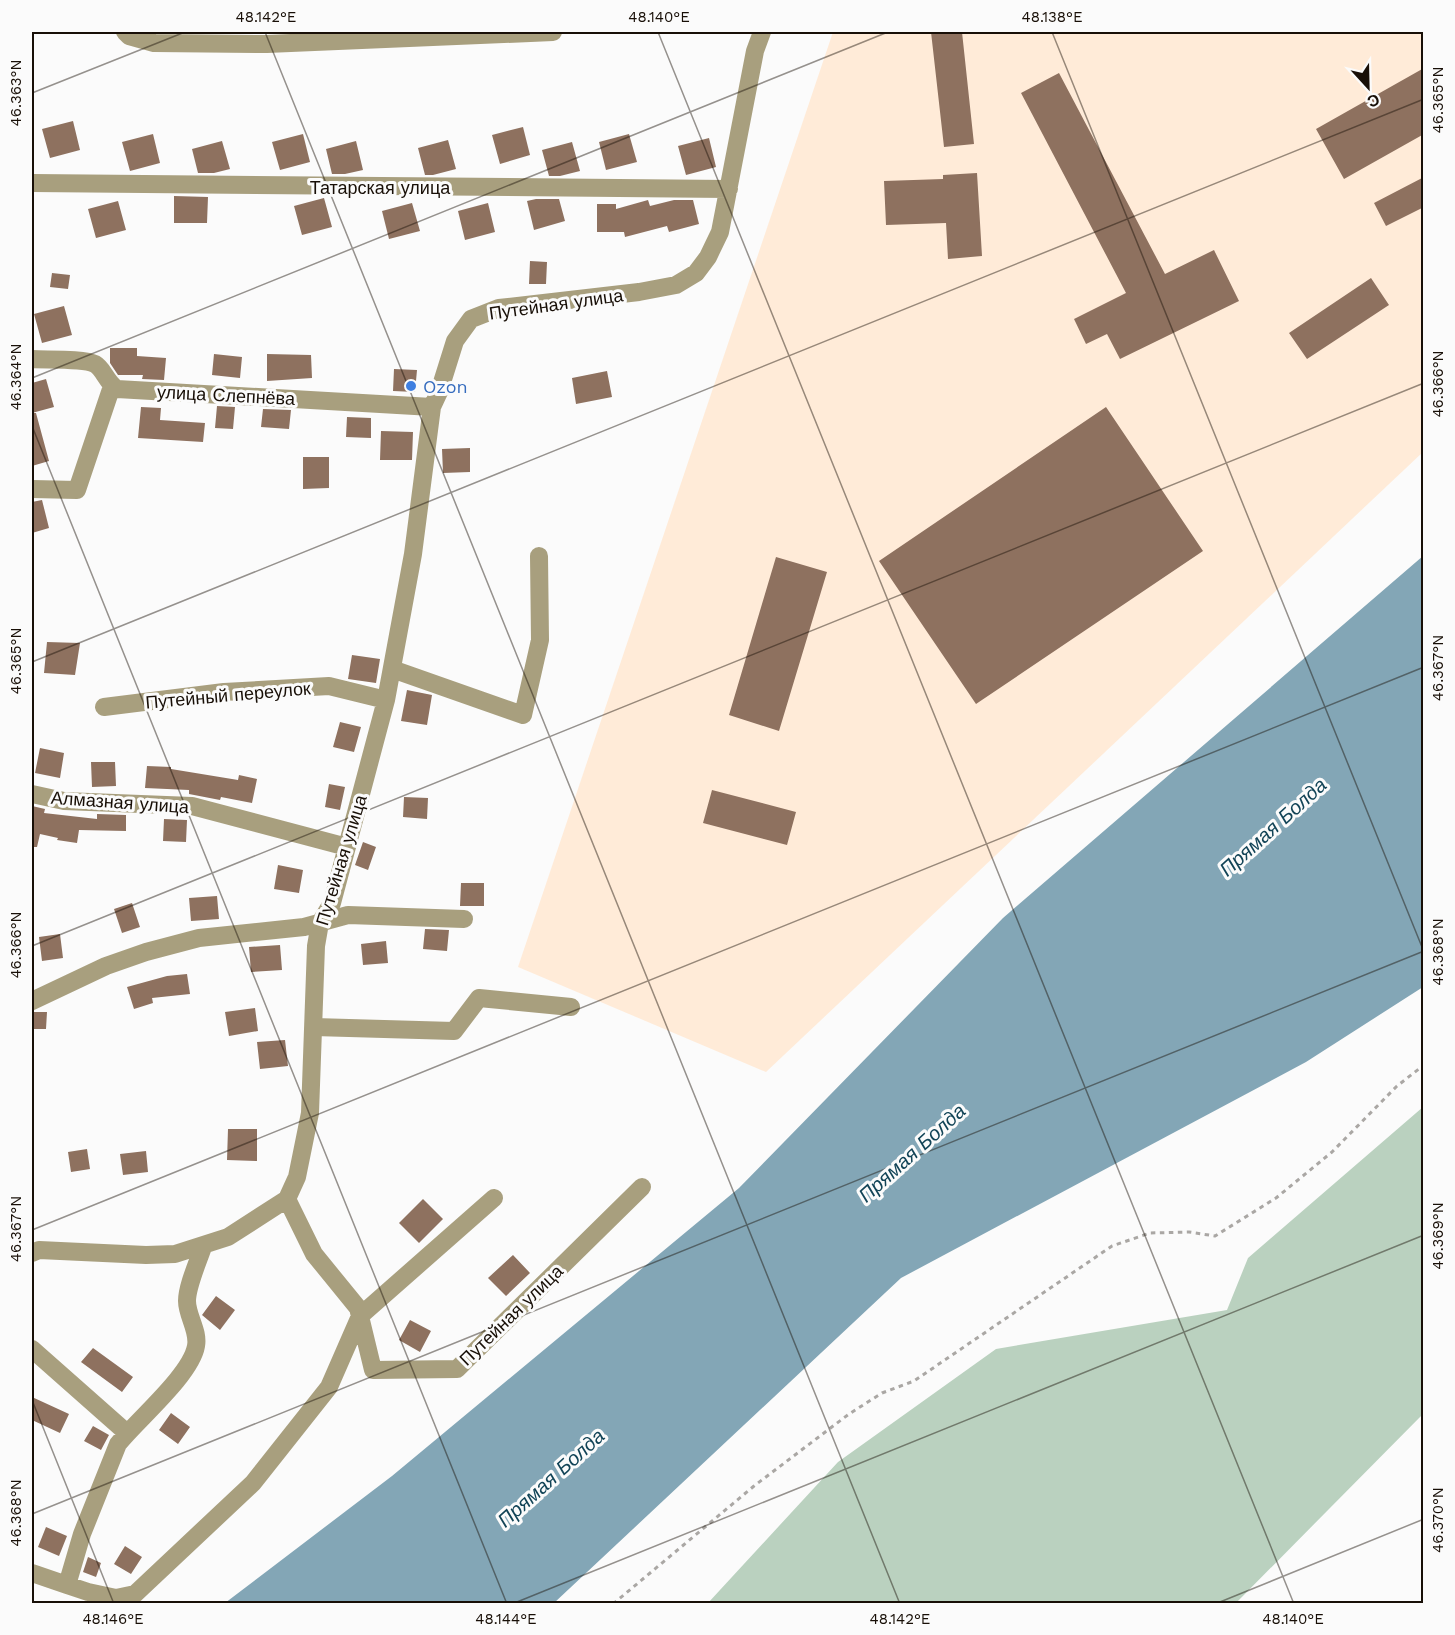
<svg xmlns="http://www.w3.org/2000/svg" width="1455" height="1635" viewBox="0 0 1455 1635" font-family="'Work Sans',sans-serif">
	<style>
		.built { fill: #ffebd8 }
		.green { fill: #bad1bf }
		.water { fill: #83a6b6 }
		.building { fill: #8e715f }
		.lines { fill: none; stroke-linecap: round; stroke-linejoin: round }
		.path { stroke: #aaa7a4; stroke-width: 3; stroke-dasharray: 4.5 4.5; stroke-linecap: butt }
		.minor { stroke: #a89f7e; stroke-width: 18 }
		.ticks { fill: none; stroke: #180f07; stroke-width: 1.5; stroke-opacity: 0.45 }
		.shop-dot { fill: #3f7fe0; stroke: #fbfbfb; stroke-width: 2 }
		.labels { text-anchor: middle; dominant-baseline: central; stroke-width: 6; stroke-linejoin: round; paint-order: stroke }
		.street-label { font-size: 18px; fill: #180f07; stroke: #fbfbfb }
		.shop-label { font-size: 18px; fill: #366cbe; stroke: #fbfbfb; text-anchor: start }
		.water-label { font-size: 20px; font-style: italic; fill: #124457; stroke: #fbfbfb }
		.neatline { fill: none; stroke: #180f07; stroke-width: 2 }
		.ticks-label { font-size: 15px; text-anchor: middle; fill: #180f07 }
	</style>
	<rect width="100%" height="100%" fill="#fbfbfb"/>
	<path class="built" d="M 833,32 L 1423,32 L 1423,452 L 766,1072 L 518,967 Z"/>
	<path class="green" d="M 1423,1107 L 1423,1414 L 1236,1603 L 708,1603 L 838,1462 L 996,1349 L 1227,1310 L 1248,1258 Z"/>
	<path class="water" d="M 1423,556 L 1423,987 L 1306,1062 L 901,1278 L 554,1603 L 225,1603 L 392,1476 L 739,1188 L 1003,918 Z"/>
	<path class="building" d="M 931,32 L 962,32 L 974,144 L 944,147 Z
		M 1424,68 L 1424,134 L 1344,179 L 1316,129 Z
		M 1059,73 L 1165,274 L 1214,250 L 1239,301 L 1120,359 L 1107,334 L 1086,344 L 1074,319 L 1126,293 L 1021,93 Z
		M 73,121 L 80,150 L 50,158 L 42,129 Z
		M 523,127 L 530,155 L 500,164 L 492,135 Z
		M 153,134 L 160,163 L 130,171 L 122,142 Z
		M 303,134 L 310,162 L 280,170 L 272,142 Z
		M 629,134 L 637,162 L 606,170 L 599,142 Z
		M 709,138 L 716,167 L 686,175 L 678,146 Z
		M 448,140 L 456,169 L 433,175 L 425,175 L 418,148 Z
		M 222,141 L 230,169 L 214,173 L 198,173 L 192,149 Z
		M 356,141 L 363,170 L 345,174 L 332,174 L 326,149 Z
		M 572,142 L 580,171 L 560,176 L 549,176 L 542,150 Z
		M 977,173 L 982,256 L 948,259 L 946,223 L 886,225 L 884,181 L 943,179 L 943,175 Z
		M 1424,177 L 1424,207 L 1386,226 L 1374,203 Z
		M 174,196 L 208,197 L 207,223 L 174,223 Z
		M 324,198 L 332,227 L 302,235 L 294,206 Z
		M 536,199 L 559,199 L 565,221 L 534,230 L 527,201 Z
		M 648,200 L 650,206 L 674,200 L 693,200 L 699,224 L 669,232 L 667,226 L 625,237 L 624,232 L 597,232 L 597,204 L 616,204 L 616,209 Z
		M 118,201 L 126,230 L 96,238 L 88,209 Z
		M 412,203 L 420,231 L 389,239 L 382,211 Z
		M 488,203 L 495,232 L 465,240 L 458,211 Z
		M 530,261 L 547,262 L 546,284 L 529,284 Z
		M 52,273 L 70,275 L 68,289 L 50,287 Z
		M 1371,278 L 1389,305 L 1307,359 L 1289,333 Z
		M 64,306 L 72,335 L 42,343 L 34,314 Z
		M 110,348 L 137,348 L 137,356 L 166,358 L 164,380 L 142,379 L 143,375 L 118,375 L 110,363 Z
		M 214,354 L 242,357 L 240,378 L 212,375 Z
		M 267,354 L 311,355 L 312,378 L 267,381 Z
		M 394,369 L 417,370 L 415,392 L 393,391 Z
		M 607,371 L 612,397 L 576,404 L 572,378 Z
		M 46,379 L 54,407 L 32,413 L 32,383 Z
		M 217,406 L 235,407 L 233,429 L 215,428 Z
		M 141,407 L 161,408 L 160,420 L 205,423 L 203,442 L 138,438 Z
		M 1106,407 L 1203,551 L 976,704 L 879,561 Z
		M 263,409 L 291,410 L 289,429 L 261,427 Z
		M 32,413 L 36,413 L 49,461 L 32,466 Z
		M 347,417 L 371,418 L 371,438 L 346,437 Z
		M 381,431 L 413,432 L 412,460 L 380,460 Z
		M 470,448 L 470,472 L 443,473 L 442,449 Z
		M 303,457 L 329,457 L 329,488 L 303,489 Z
		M 42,500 L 49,528 L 32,533 L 32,502 Z
		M 776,557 L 827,572 L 779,731 L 729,715 Z
		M 47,642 L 80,643 L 75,675 L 44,673 Z
		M 352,655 L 380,659 L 376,683 L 348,679 Z
		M 407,690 L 432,695 L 427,725 L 401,721 Z
		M 340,722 L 361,727 L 354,752 L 333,747 Z
		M 40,748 L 64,753 L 60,778 L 35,773 Z
		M 91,762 L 115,762 L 116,786 L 92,787 Z
		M 147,766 L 171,767 L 171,769 L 238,780 L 239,775 L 257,779 L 252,803 L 221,797 L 220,800 L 189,794 L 189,790 L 145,788 Z
		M 329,784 L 345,787 L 340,810 L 325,807 Z
		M 712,790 L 796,812 L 787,845 L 703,823 Z
		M 404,797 L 428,798 L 427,819 L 403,817 Z
		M 32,806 L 45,809 L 44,813 L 97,819 L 97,814 L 126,815 L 126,831 L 79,830 L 77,843 L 57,840 L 58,838 L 40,834 L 37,847 L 32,847 Z
		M 164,819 L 187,820 L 186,842 L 163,841 Z
		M 363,842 L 376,847 L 368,870 L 355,865 Z
		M 278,865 L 303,870 L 299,893 L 274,889 Z
		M 461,883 L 484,883 L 484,906 L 460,906 Z
		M 217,896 L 219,919 L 191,921 L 189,898 Z
		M 132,903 L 140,927 L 122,933 L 114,909 Z
		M 425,929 L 449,930 L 447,951 L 423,949 Z
		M 60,934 L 63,958 L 42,961 L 39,937 Z
		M 386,941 L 388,963 L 363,965 L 361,944 Z
		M 280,945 L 282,970 L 251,972 L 249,947 Z
		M 187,974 L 190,994 L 152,998 L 153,1003 L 134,1009 L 127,987 L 167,976 Z
		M 255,1008 L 258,1031 L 229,1036 L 225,1012 Z
		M 32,1012 L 47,1012 L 46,1029 L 32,1029 Z
		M 285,1040 L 288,1066 L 260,1069 L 257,1042 Z
		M 228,1129 L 257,1129 L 257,1161 L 227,1160 Z
		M 87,1149 L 90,1169 L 71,1172 L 68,1152 Z
		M 146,1151 L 148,1172 L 123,1175 L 120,1154 Z
		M 423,1199 L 443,1219 L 419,1243 L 399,1223 Z
		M 513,1255 L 530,1273 L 506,1296 L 488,1278 Z
		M 216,1296 L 235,1310 L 220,1330 L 202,1315 Z
		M 410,1320 L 431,1331 L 420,1352 L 399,1340 Z
		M 93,1348 L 133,1377 L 122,1392 L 81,1362 Z
		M 32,1397 L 69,1414 L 60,1433 L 32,1420 Z
		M 171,1413 L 190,1427 L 178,1444 L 159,1430 Z
		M 93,1426 L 109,1435 L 101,1450 L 84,1441 Z
		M 46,1527 L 67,1536 L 59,1556 L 38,1547 Z
		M 125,1546 L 142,1557 L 131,1574 L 114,1564 Z
		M 88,1557 L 101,1563 L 96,1577 L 83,1572 Z"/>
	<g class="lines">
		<path class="path" d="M 613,1604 L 754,1486 L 849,1414 L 882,1393 L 914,1381 L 1112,1246 L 1150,1233 L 1189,1232 L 1215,1236 L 1276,1198 L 1332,1152 L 1397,1086 L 1424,1065"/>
		<path class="minor" d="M 125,32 L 129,36 L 154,43 L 267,44 L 553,32
			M 32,183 L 729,189
			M 32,359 C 45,360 84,358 95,364 C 104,369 106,382 117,389 L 432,407
			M 32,489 L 77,490 L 112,386
			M 392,669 L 523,715 L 540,640 L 539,556
			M 104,707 L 224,692 L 329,686 L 386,700
			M 32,794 L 64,801 L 192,806 L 347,847
			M 32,1001 L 106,966 L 146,952 L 199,938 L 304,927 L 348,915 L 464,919
			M 314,1027 L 454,1031 L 479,998 L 571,1007
			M 287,1199 L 314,1254 L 358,1308 L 373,1370 L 457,1369 L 642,1187
			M 203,1247 C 198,1262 187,1286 187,1301 C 187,1316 199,1331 196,1346 C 191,1375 137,1420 118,1444 L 82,1534 L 67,1585 L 88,1592 L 116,1598 L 135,1594 L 253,1483 L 329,1387 L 360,1316 L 494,1198
			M 32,1253 L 39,1250 L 146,1255 L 175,1254 L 228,1237 L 287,1199 L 297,1177 L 310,1113 L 316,946 L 320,923 L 332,903 L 386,700 L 413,554 L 432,407 L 439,392 L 455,341 L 471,319 L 499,308 L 639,292 L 676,285 L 696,273 L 708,257 L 720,232 L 755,51 L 762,32
			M 32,1349 L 127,1433
			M 32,1573 L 67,1585"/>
	</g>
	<path class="ticks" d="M 265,32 L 900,1604M 658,32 L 1294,1604M 1052,32 L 1424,952M 32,93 L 185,32M 32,378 L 888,32M 32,426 L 507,1604M 32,662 L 1424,99M 32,946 L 1424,383M 32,1230 L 1424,667M 32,1400 L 114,1604M 32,1514 L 1424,951M 512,1604 L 1424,1235M 1215,1604 L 1424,1519"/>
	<circle class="shop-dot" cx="411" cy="386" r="6"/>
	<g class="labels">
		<g class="street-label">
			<text x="380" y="187">Татарская улица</text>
			<text transform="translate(556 304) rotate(-8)">Путейная улица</text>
			<text transform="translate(226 395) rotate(3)">улица Слепнёва</text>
			<text transform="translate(228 695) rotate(-5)">Путейный переулок</text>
			<text transform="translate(120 802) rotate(4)">Алмазная улица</text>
			<text transform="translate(341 860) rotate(-73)">Путейная улица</text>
			<text transform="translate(511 1315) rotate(-44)">Путейная улица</text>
		</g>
		<g class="shop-label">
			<text x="423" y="386">Ozon</text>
		</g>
		<g class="water-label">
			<text transform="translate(1273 827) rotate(-42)">Прямая Болда</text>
			<text transform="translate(912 1153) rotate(-42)">Прямая Болда</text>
			<text transform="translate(551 1478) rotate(-42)">Прямая Болда</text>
		</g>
	</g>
	<rect width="1455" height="1635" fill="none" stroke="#fbfbfb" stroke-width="66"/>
	<g transform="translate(1368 87) rotate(158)" stroke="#fbfbfb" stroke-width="4.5" paint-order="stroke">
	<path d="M0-4.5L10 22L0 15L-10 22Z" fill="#180f07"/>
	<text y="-9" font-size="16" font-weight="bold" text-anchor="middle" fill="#180f07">С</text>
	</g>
	<rect x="33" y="33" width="1389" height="1569" class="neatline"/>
	<g class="ticks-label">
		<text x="266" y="22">48.142°E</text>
		<text x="659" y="22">48.140°E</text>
		<text x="1052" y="22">48.138°E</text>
		<text transform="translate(16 93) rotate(-90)" y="5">46.363°N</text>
		<text transform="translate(1438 100) rotate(-90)" y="5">46.365°N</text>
		<text transform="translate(16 377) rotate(-90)" y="5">46.364°N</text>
		<text transform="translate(1438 384) rotate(-90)" y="5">46.366°N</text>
		<text transform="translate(16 661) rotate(-90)" y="5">46.365°N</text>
		<text transform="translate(1438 668) rotate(-90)" y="5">46.367°N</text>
		<text transform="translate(16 945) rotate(-90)" y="5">46.366°N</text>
		<text transform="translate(1438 952) rotate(-90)" y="5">46.368°N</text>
		<text transform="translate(16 1229) rotate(-90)" y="5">46.367°N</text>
		<text transform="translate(1438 1236) rotate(-90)" y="5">46.369°N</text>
		<text transform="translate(16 1513) rotate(-90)" y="5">46.368°N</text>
		<text transform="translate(1438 1520) rotate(-90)" y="5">46.370°N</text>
		<text x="113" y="1624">48.146°E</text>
		<text x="506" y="1624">48.144°E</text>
		<text x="900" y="1624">48.142°E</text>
		<text x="1293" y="1624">48.140°E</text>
	</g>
</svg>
